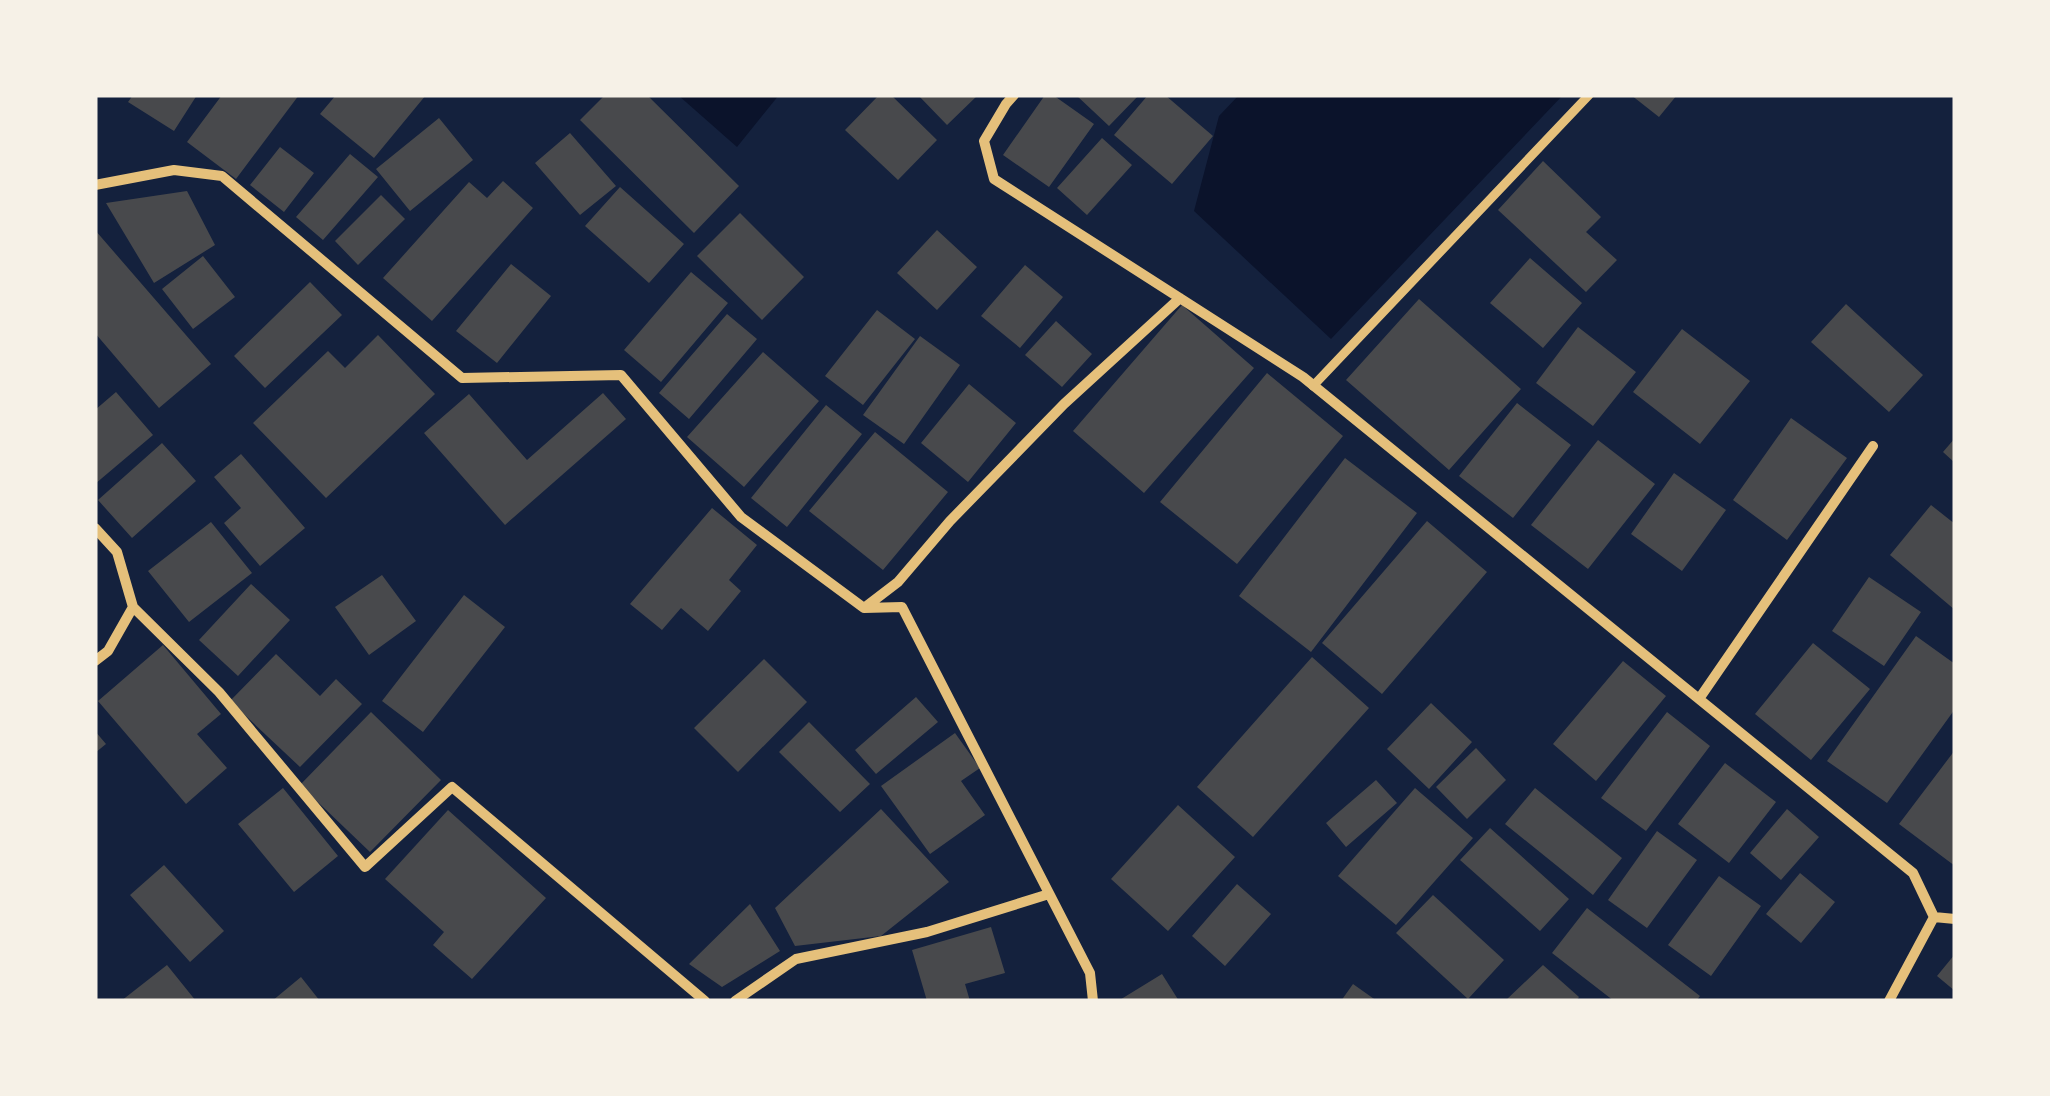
<svg xmlns="http://www.w3.org/2000/svg" width="2050" height="1096" viewBox="0 0 2050 1096" font-family="'Open Sans',sans-serif">
	<style>
		.water { fill: #0b132b }
		.building { fill: #48494c }
		.lines { fill: none; stroke-linecap: round; stroke-linejoin: round }
		.pedestrian { stroke: #e5c07b; stroke-width: 9 }
		.minor { stroke: #e5c07b; stroke-width: 10 }
	</style>
	<rect width="100%" height="100%" fill="#14213d"/>
	<path class="water" d="M 678,95 L 779,95 L 737,147 Z
		M 1239,95 L 1563,95 L 1331,339 L 1194,211 L 1219,116 Z"/>
	<path class="building" d="M 133,95 L 197,95 L 174,131 L 128,102 Z
		M 222,95 L 299,95 L 236,179 L 187,142 Z
		M 336,95 L 426,95 L 374,158 L 320,114 Z
		M 605,95 L 647,95 L 739,186 L 694,233 L 580,120 Z
		M 879,95 L 891,95 L 937,140 L 898,180 L 845,130 Z
		M 918,95 L 978,95 L 947,125 Z
		M 1045,95 L 1053,95 L 1094,124 L 1049,187 L 1003,155 Z
		M 1076,95 L 1139,95 L 1109,126 Z
		M 1148,95 L 1165,95 L 1213,136 L 1172,184 L 1114,135 Z
		M 1631,95 L 1677,95 L 1659,117 Z
		M 439,118 L 473,160 L 410,211 L 376,169 Z
		M 570,133 L 616,186 L 580,215 L 535,163 Z
		M 1102,138 L 1132,165 L 1087,215 L 1057,188 Z
		M 280,147 L 314,173 L 284,212 L 250,185 Z
		M 350,154 L 378,177 L 323,240 L 296,217 Z
		M 1543,161 L 1601,217 L 1586,232 L 1617,260 L 1586,292 L 1498,210 Z
		M 503,181 L 533,208 L 432,321 L 383,278 L 469,182 L 487,198 Z
		M 620,187 L 684,244 L 649,283 L 585,226 Z
		M 187,191 L 215,245 L 154,283 L 106,203 Z
		M 381,195 L 405,219 L 358,265 L 335,241 Z
		M 740,213 L 804,277 L 762,320 L 697,256 Z
		M 95,230 L 211,364 L 159,408 L 95,333 Z
		M 937,230 L 977,267 L 937,310 L 897,273 Z
		M 203,256 L 235,297 L 193,329 L 162,289 Z
		M 1530,258 L 1582,303 L 1543,348 L 1490,303 Z
		M 511,264 L 551,296 L 497,363 L 456,331 Z
		M 1025,265 L 1063,297 L 1020,348 L 981,316 Z
		M 691,272 L 728,303 L 661,382 L 624,350 Z
		M 310,282 L 342,315 L 265,388 L 234,356 Z
		M 1419,299 L 1521,389 L 1449,470 L 1346,380 Z
		M 1846,304 L 1923,375 L 1889,412 L 1811,342 Z
		M 1182,305 L 1254,368 L 1144,493 L 1073,431 Z
		M 877,310 L 915,339 L 863,405 L 825,376 Z
		M 727,314 L 757,339 L 689,419 L 659,393 Z
		M 1056,321 L 1092,354 L 1062,387 L 1025,355 Z
		M 1578,327 L 1636,372 L 1593,426 L 1536,383 Z
		M 1682,329 L 1750,381 L 1700,444 L 1633,392 Z
		M 378,335 L 435,394 L 326,498 L 253,423 L 328,351 L 345,368 Z
		M 920,336 L 960,365 L 904,444 L 863,415 Z
		M 763,352 L 819,401 L 744,487 L 687,437 Z
		M 1267,373 L 1343,436 L 1237,564 L 1160,502 Z
		M 969,384 L 1016,423 L 968,482 L 921,443 Z
		M 116,392 L 153,435 L 95,484 L 95,410 Z
		M 603,393 L 626,419 L 505,525 L 424,433 L 469,394 L 527,460 Z
		M 1517,403 L 1571,445 L 1513,518 L 1459,476 Z
		M 826,405 L 862,434 L 787,527 L 751,498 Z
		M 1791,418 L 1847,458 L 1787,540 L 1733,500 Z
		M 875,432 L 948,492 L 883,570 L 809,511 Z
		M 1955,438 L 1955,463 L 1943,452 Z
		M 1598,440 L 1655,484 L 1588,569 L 1531,525 Z
		M 162,443 L 196,481 L 132,538 L 98,500 Z
		M 241,454 L 305,528 L 260,566 L 224,523 L 241,508 L 214,477 Z
		M 1345,458 L 1417,513 L 1311,652 L 1239,596 Z
		M 1674,473 L 1726,510 L 1682,571 L 1631,534 Z
		M 1931,505 L 1955,524 L 1955,610 L 1890,555 Z
		M 712,508 L 757,545 L 729,580 L 741,591 L 708,631 L 681,608 L 662,630 L 630,604 Z
		M 1427,521 L 1487,572 L 1382,694 L 1322,643 Z
		M 211,522 L 252,573 L 189,622 L 148,571 Z
		M 382,575 L 416,621 L 369,655 L 335,607 Z
		M 1869,577 L 1921,612 L 1884,666 L 1832,631 Z
		M 251,584 L 290,620 L 238,676 L 199,640 Z
		M 464,595 L 505,627 L 423,732 L 382,701 Z
		M 1916,636 L 1955,664 L 1955,709 L 1887,803 L 1827,761 Z
		M 1813,643 L 1870,689 L 1811,760 L 1755,714 Z
		M 163,645 L 221,714 L 197,734 L 227,768 L 186,804 L 98,701 Z
		M 276,654 L 320,696 L 336,679 L 362,704 L 300,767 L 230,701 Z
		M 1312,657 L 1369,708 L 1253,837 L 1197,787 Z
		M 764,659 L 807,702 L 738,772 L 694,728 Z
		M 1623,661 L 1666,696 L 1596,781 L 1553,744 Z
		M 916,697 L 938,722 L 876,774 L 855,750 Z
		M 1431,703 L 1472,742 L 1429,789 L 1387,749 Z
		M 371,712 L 441,780 L 370,852 L 300,785 Z
		M 1667,712 L 1710,746 L 1646,831 L 1601,798 Z
		M 809,722 L 870,784 L 840,812 L 779,752 Z
		M 95,731 L 106,744 L 95,753 Z
		M 955,733 L 980,768 L 961,781 L 985,815 L 930,854 L 881,786 Z
		M 1476,748 L 1506,780 L 1467,819 L 1436,787 Z
		M 1955,750 L 1955,866 L 1899,824 Z
		M 1725,763 L 1776,802 L 1729,863 L 1678,824 Z
		M 1376,780 L 1397,803 L 1346,847 L 1326,823 Z
		M 283,788 L 338,856 L 294,892 L 238,824 Z
		M 1415,788 L 1473,838 L 1396,925 L 1338,876 Z
		M 1535,788 L 1622,858 L 1593,895 L 1505,824 Z
		M 1178,805 L 1235,857 L 1168,931 L 1111,879 Z
		M 881,809 L 949,882 L 881,936 L 795,946 L 775,908 Z
		M 1787,809 L 1819,837 L 1781,880 L 1750,853 Z
		M 448,810 L 546,898 L 472,979 L 433,945 L 444,932 L 385,879 Z
		M 1490,828 L 1569,899 L 1540,931 L 1460,860 Z
		M 1657,831 L 1697,860 L 1647,928 L 1608,900 Z
		M 164,865 L 224,931 L 190,962 L 130,895 Z
		M 1800,873 L 1835,902 L 1801,943 L 1766,914 Z
		M 1719,876 L 1761,906 L 1711,976 L 1668,945 Z
		M 1237,884 L 1271,914 L 1225,966 L 1192,936 Z
		M 1433,895 L 1504,960 L 1468,999 L 1396,933 Z
		M 750,904 L 780,951 L 722,987 L 689,964 Z
		M 1587,908 L 1700,996 L 1696,1001 L 1614,1001 L 1552,953 Z
		M 991,927 L 1005,973 L 965,984 L 970,1001 L 927,1001 L 912,950 Z
		M 1955,954 L 1955,991 L 1937,976 Z
		M 167,965 L 196,1001 L 121,1001 Z
		M 1543,965 L 1579,997 L 1576,1001 L 1505,1001 Z
		M 1162,974 L 1179,1001 L 1118,1001 Z
		M 301,977 L 320,1001 L 272,1001 Z
		M 1353,984 L 1377,1001 L 1341,1001 Z"/>
	<g class="lines">
		<path class="pedestrian" d="M 1313,386 L 1589,95"/>
		<path class="minor" d="M 1014,95 L 1006,104 L 984,141 L 994,179 L 1303,377 L 1913,873 L 1934,917 L 1889,1001
			M 95,185 L 174,170 L 222,176 L 462,378 L 621,375 L 741,517 L 864,608 L 902,607 L 1090,973 L 1093,1001
			M 95,528 L 117,552 L 133,607 L 108,651 L 95,661
			M 133,607 L 219,692 L 365,867 L 452,787 L 705,1001
			M 864,608 L 898,582 L 950,521 L 1064,404 L 1180,298
			M 1699,699 L 1873,446
			M 1934,917 L 1955,919
			M 735,1001 L 796,959 L 927,932 L 1049,894"/>
	</g>
	<rect width="2050" height="1096" fill="none" stroke="#f6f1e7" stroke-width="195"/>
</svg>
